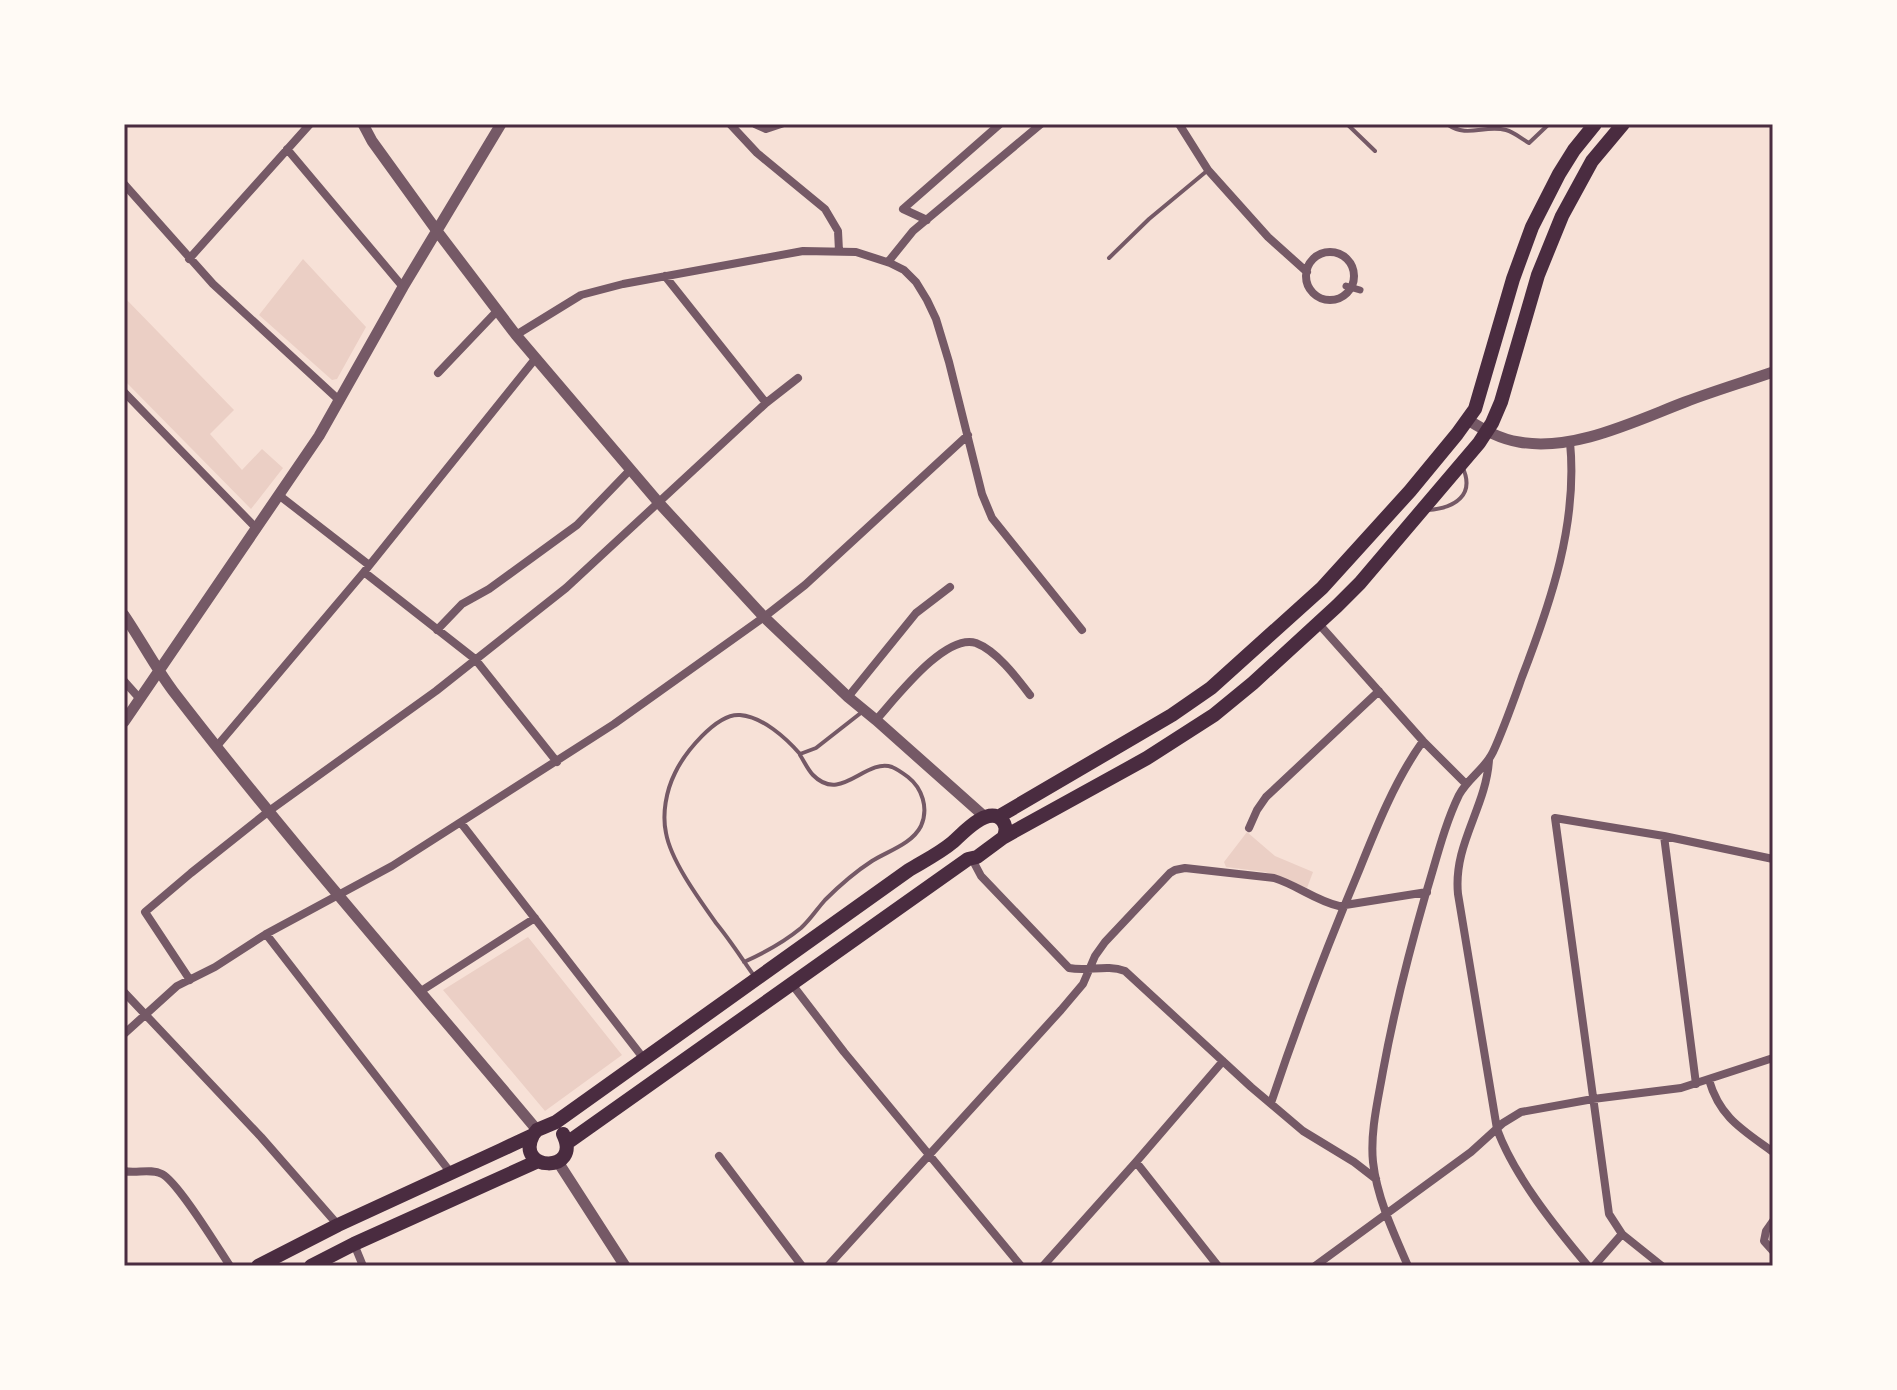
<svg xmlns="http://www.w3.org/2000/svg" width="1897" height="1390" viewBox="0 0 1897 1390" font-family="Roboto,sans-serif">
	<style>
		.green { fill: #ebcfc5 }
		.lines { fill: none; stroke-linecap: round; stroke-linejoin: round }
		.service { stroke: #755966; stroke-width: 4 }
		.pedestrian { stroke: #755966; stroke-width: 7 }
		.minor { stroke: #755966; stroke-width: 8 }
		.tertiary { stroke: #755966; stroke-width: 11 }
		.primary { stroke: #4a2c40; stroke-width: 14 }
		.neatline { fill: none; stroke: #4a2c40; stroke-width: 3 }
	</style>
	<rect width="100%" height="100%" fill="#f7e1d7"/>
	<path class="green" d="M 303,259 L 366,327 L 337,379 L 332,380 L 259,315 Z
		M 124,297 L 234,410 L 210,434 L 242,470 L 262,449 L 283,468 L 251,509 L 124,380 Z
		M 1247,832 L 1275,856 L 1313,872 L 1307,888 L 1265,872 L 1226,867 L 1224,862 Z
		M 528,937 L 622,1055 L 545,1111 L 443,990 Z"/>
	<g class="lines">
		<path class="service" d="M 1347,124 L 1375,151
			M 1447,124 C 1468,139 1484,124 1506,130 C 1514,132 1522,139 1529,143 L 1549,124
			M 1109,258 L 1149,219 L 1208,170
			M 1428,510 C 1455,508 1476,495 1462,466
			M 744,962 C 764,953 784,942 801,928 C 810,920 817,909 825,900 C 839,886 855,872 872,861 C 888,851 912,844 921,826 C 929,808 922,788 908,777 C 904,774 897,769 892,767 C 865,758 841,804 813,775 C 808,770 804,761 800,755
			M 755,977 C 742,959 730,940 716,923 C 699,899 671,861 666,833 C 662,814 666,791 675,773 C 684,754 716,713 740,715 C 763,717 786,738 800,754 L 816,748 L 862,712"/>
		<path class="pedestrian" d="M 1346,286 L 1360,290"/>
		<path class="minor" d="M 730,124 L 757,153 L 825,209 L 838,231 L 839,251
			M 755,124 L 766,129 L 781,124
			M 1179,124 L 1208,170 L 1268,237 L 1307,272
			M 287,149 L 403,287
			M 124,184 L 213,284 L 340,401
			M 927,220 L 903,209 L 1000,124
			M1306 276a24 24 0 1 1 48 0a24 24 0 1 1-48 0Z
			M 189,259 L 310,124
			M 888,262 L 913,231 L 1041,124
			M 665,276 L 766,403
			M 516,335 L 581,295 L 623,284 L 803,251 L 856,252 L 890,263 L 904,270 L 916,282 L 927,300 L 936,319 L 949,362 L 982,494 L 992,518 L 1082,630
			M 438,373 L 497,311
			M 124,392 L 257,529
			M 280,496 L 369,565
			M 364,572 L 475,659 L 557,762
			M 1318,623 L 1423,741 L 1466,784
			M 437,630 L 462,604 L 489,589 L 577,525 L 630,470
			M 124,681 L 140,699
			M 848,697 L 916,613 L 950,587
			M 876,720 C 896,698 945,633 976,643 C 997,651 1017,678 1030,695
			M 217,746 L 364,572 L 535,359
			M 1489,760 C 1486,808 1453,844 1458,894 L 1497,1129 C 1514,1176 1556,1228 1588,1266
			M 461,823 L 644,1059
			M 1249,828 L 1257,810 L 1266,797 L 1379,691
			M 1664,836 L 1696,1084
			M 972,859 L 981,876 L 1069,968 C 1088,972 1106,964 1125,971 L 1251,1087 L 1303,1131 L 1354,1162 L 1376,1179
			M 266,934 L 451,1173
			M 190,980 L 145,912 L 191,873 L 269,811 L 436,691 L 566,588 L 766,403 L 798,378
			M 791,983 L 844,1052 L 1021,1266
			M 421,991 L 535,918
			M 124,992 L 261,1137 L 338,1225
			M 124,1034 L 177,986 L 215,967 L 266,934 L 392,866 L 614,724 L 764,617 L 805,585 L 968,435
			M 1709,1080 C 1720,1118 1743,1130 1773,1152
			M 1271,1103 C 1297,1025 1326,949 1358,873 C 1376,828 1395,780 1423,741
			M 719,1156 L 802,1266
			M 1136,1162 L 1218,1266
			M 124,1171 C 136,1174 150,1168 162,1174 C 178,1182 218,1248 230,1266
			M 1773,1221 L 1766,1231 L 1764,1241 L 1773,1251
			M 354,1244 L 363,1266
			M 828,1266 L 1061,1010 L 1083,984 L 1095,956 L 1105,942 L 1170,873 L 1175,870 L 1185,868 L 1274,878 C 1297,885 1316,901 1339,906 L 1427,892
			M 1043,1266 L 1136,1162 L 1223,1061
			M 1315,1266 L 1471,1152 L 1503,1123 L 1521,1112 L 1593,1099 L 1681,1088 L 1773,1058
			M 1408,1266 C 1394,1234 1377,1198 1373,1162 C 1370,1132 1378,1100 1383,1071 C 1394,1011 1409,952 1426,893 C 1436,861 1444,826 1459,795 C 1468,778 1485,769 1493,752 C 1504,728 1513,702 1522,677 C 1551,602 1578,523 1570,442
			M 1594,1266 L 1622,1234
			M 1662,1266 L 1622,1234 L 1609,1214 L 1555,818 L 1664,836 L 1773,859"/>
		<path class="tertiary" d="M 363,124 L 372,141 L 437,231 L 516,335 L 659,503 L 764,617 L 848,697 L 876,720 L 985,817
			M 1468,420 C 1484,430 1500,439 1519,442 C 1573,452 1635,421 1685,402 C 1714,391 1744,382 1773,372
			M 124,615 C 141,640 155,667 173,691 C 289,842 415,984 537,1130
			M 124,722 L 319,436 L 403,287 L 501,124
			M 558,1162 L 625,1266"/>
		<path class="primary" d="M 998,817 L 1172,715 L 1211,688 L 1322,588 L 1410,491 L 1457,434 L 1475,409 L 1513,279 L 1532,227 L 1559,174 L 1574,150 L 1595,124
			M 533,1135 C 514,1172 583,1174 563,1134
			M 567,1143 L 968,859 L 977,857 L 1004,837 L 1147,758 L 1214,715 L 1253,683 L 1337,606 L 1360,583 L 1479,443 L 1492,423 L 1501,402 L 1538,275 L 1562,216 L 1592,161 L 1623,124
			M 258,1266 L 338,1225 L 501,1150 L 533,1135 L 537,1130 L 556,1122 L 909,870 C 924,861 940,853 953,842 C 963,833 987,806 1001,819 C 1007,825 1006,831 1004,837
			M 311,1266 L 354,1244 L 538,1161"/>
	</g>
	<rect width="1897" height="1390" fill="none" stroke="#fffaf5" stroke-width="252"/>
	<rect x="126" y="126" width="1645" height="1138" class="neatline"/>
</svg>
